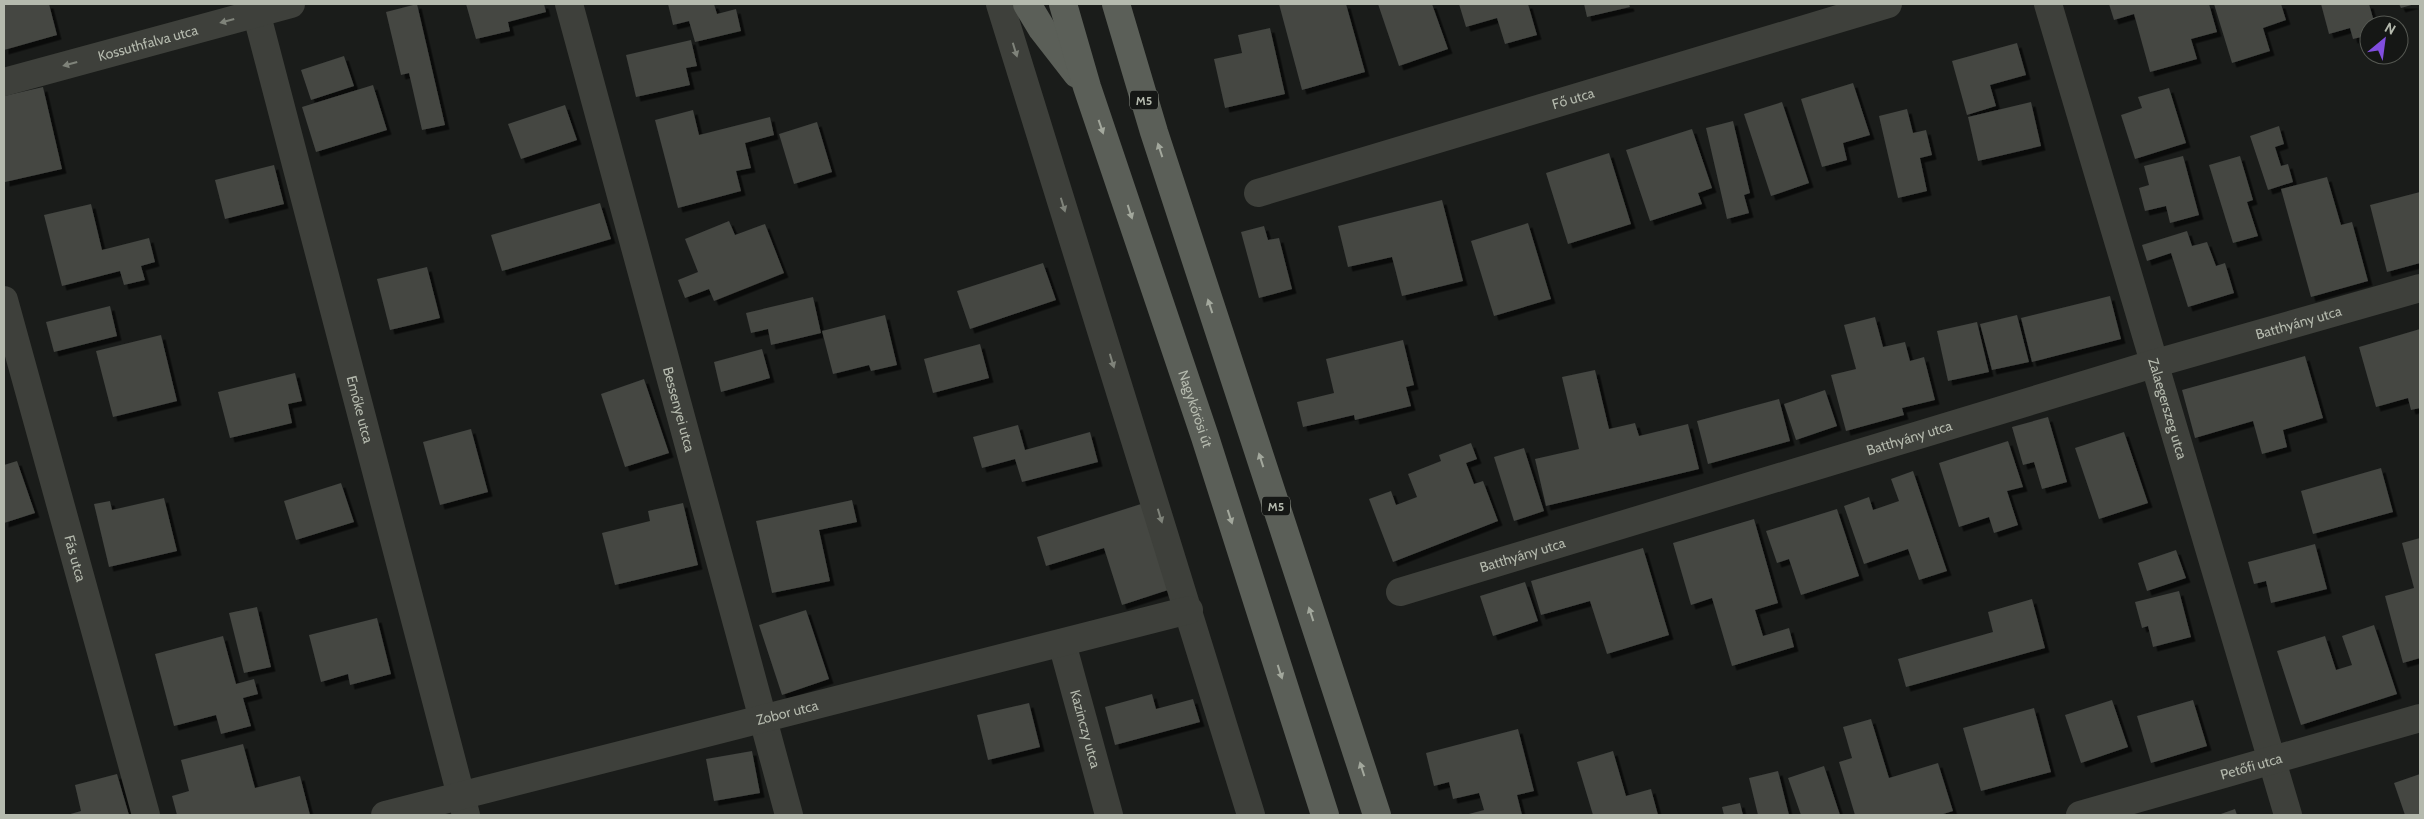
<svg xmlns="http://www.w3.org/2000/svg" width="2424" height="819" viewBox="0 0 2424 819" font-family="Cabin,sans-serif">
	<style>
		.building { fill: #444642; filter: url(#shadow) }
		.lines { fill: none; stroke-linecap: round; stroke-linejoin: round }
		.minor { stroke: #3e403b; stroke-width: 28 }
		.primary { stroke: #5b5f58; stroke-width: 28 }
		.oneway { fill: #7f837a }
		.oneway2 { fill: #a3a89d }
		.labels { text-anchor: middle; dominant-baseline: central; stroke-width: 5; stroke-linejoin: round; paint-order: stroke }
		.shield { fill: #151715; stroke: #858980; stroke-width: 1 }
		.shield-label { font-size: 12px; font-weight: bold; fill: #b5baae }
		.street-label { font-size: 14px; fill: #b5baae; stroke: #151715 }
	</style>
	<defs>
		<filter id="shadow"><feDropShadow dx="4.5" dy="4.5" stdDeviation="0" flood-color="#0009"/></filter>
	</defs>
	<rect width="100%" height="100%" fill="#1a1c1a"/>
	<path class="building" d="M 4,4 L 49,4 L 57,35 L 4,50 Z
		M 417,4 L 445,125 L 422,130 L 409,73 L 401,75 L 386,12 Z
		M 466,4 L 544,4 L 546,12 L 508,22 L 510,31 L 476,39 Z
		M 668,4 L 714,4 L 717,14 L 736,9 L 741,31 L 695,42 L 689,21 L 673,25 Z
		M 1279,4 L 1346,4 L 1365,72 L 1302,90 Z
		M 1378,4 L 1432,4 L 1448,49 L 1399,66 Z
		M 1459,4 L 1528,4 L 1537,35 L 1505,44 L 1497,18 L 1466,27 Z
		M 1584,4 L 1629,4 L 1630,7 L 1587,17 Z
		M 2109,4 L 2209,4 L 2217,32 L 2191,39 L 2197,59 L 2150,72 L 2134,14 L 2114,20 Z
		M 2214,4 L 2281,4 L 2286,20 L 2263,28 L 2270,51 L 2232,63 Z
		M 2321,4 L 2369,4 L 2375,25 L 2369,25 L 2369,35 L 2353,39 L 2350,28 L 2329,34 Z
		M 2399,4 L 2415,4 L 2401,8 Z
		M 1270,28 L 1285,94 L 1225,108 L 1214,59 L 1242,53 L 1238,35 Z
		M 691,40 L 697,66 L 686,68 L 690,85 L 636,97 L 626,55 Z
		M 2017,43 L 2026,75 L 1990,85 L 1996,106 L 1967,115 L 1952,61 Z
		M 344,56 L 354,86 L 311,100 L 301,70 Z
		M 1853,83 L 1870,135 L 1843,143 L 1847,160 L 1822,167 L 1801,99 Z
		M 373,85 L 387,130 L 316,152 L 302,107 Z
		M 43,87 L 62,169 L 5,182 L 4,96 Z
		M 2169,88 L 2186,143 L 2135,159 L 2121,115 L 2142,108 L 2138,97 Z
		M 1782,102 L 1809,183 L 1771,196 L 1744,114 Z
		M 2031,102 L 2041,146 L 1978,161 L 1968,117 Z
		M 565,105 L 577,140 L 521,159 L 508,124 Z
		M 1907,109 L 1913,133 L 1926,130 L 1932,155 L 1920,158 L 1927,191 L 1898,198 L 1879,116 Z
		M 693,110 L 699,135 L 770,117 L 774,135 L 745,143 L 751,168 L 736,171 L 741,191 L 678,208 L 655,120 Z
		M 1733,121 L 1750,193 L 1744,195 L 1749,213 L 1727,219 L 1706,128 Z
		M 817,122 L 832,172 L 794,184 L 779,134 Z
		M 2279,126 L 2284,144 L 2275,147 L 2281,166 L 2288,164 L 2293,182 L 2268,190 L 2250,136 Z
		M 1692,129 L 1712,188 L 1698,193 L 1702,204 L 1650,221 L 1626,150 Z
		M 1609,153 L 1631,224 L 1568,244 L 1546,173 Z
		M 2183,156 L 2199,215 L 2170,223 L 2166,206 L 2145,211 L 2139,188 L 2149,185 L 2144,166 Z
		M 2240,156 L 2253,200 L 2247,202 L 2258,236 L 2233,243 L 2209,165 Z
		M 274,165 L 284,204 L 225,219 L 215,180 Z
		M 2327,177 L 2341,225 L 2352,222 L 2368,281 L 2311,297 L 2281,189 Z
		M 2420,192 L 2420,263 L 2387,272 L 2370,205 Z
		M 1442,200 L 1463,281 L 1402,296 L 1392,257 L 1348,267 L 1338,226 Z
		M 600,203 L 611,239 L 502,271 L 491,235 Z
		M 91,204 L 102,250 L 149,238 L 155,262 L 141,266 L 145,280 L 124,285 L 120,271 L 62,286 L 44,215 Z
		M 729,221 L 735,235 L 765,224 L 784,273 L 714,301 L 709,289 L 685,298 L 678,280 L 698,272 L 685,239 Z
		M 1528,223 L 1551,299 L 1494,316 L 1471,241 Z
		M 1264,226 L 1268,240 L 1279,238 L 1292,289 L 1259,298 L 1241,232 Z
		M 2187,231 L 2192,246 L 2207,242 L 2216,266 L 2225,263 L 2234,293 L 2188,307 L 2171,253 L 2147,261 L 2142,245 Z
		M 1043,263 L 1056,300 L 970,329 L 957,291 Z
		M 427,267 L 440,318 L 390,330 L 377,279 Z
		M 2110,296 L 2121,339 L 2032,362 L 2021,318 Z
		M 813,297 L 821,333 L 771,345 L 768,329 L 751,333 L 746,313 Z
		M 110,306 L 117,336 L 54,352 L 46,322 Z
		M 885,315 L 897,365 L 871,371 L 869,365 L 833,374 L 822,331 Z
		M 2017,315 L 2029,362 L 1992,370 L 1980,324 Z
		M 1875,317 L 1883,347 L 1905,342 L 1910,361 L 1924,357 L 1935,400 L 1902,408 L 1904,415 L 1846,431 L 1831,375 L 1856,369 L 1844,325 Z
		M 1977,322 L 1989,372 L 1948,381 L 1937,331 Z
		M 2420,329 L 2420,408 L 2411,410 L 2408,398 L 2376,407 L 2359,347 Z
		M 161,335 L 177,401 L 113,417 L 96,351 Z
		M 1403,340 L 1414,385 L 1406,387 L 1411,406 L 1355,420 L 1354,415 L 1303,427 L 1297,402 L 1334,393 L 1326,359 Z
		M 980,344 L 989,378 L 933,393 L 924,359 Z
		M 762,349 L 770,378 L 721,392 L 714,362 Z
		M 2305,356 L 2323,418 L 2283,430 L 2287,447 L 2262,454 L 2253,421 L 2195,438 L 2182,390 Z
		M 1595,370 L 1609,429 L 1635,423 L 1639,436 L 1688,424 L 1699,469 L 1546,506 L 1535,459 L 1579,449 L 1562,377 Z
		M 295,373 L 302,401 L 288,404 L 292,423 L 230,438 L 218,392 Z
		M 644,379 L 669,453 L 625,467 L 601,394 Z
		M 1825,390 L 1837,426 L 1796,440 L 1784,404 Z
		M 1779,399 L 1790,441 L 1708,464 L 1697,421 Z
		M 2048,417 L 2067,482 L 2042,489 L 2034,462 L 2023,465 L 2012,427 Z
		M 1018,425 L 1025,450 L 1090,432 L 1098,462 L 1022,482 L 1015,459 L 982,468 L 973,437 Z
		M 471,429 L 488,492 L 440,505 L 423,442 Z
		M 2124,432 L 2148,503 L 2099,519 L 2075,448 Z
		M 2008,441 L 2023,487 L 2007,491 L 2018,525 L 1994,533 L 1989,517 L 1959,527 L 1939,463 Z
		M 1471,443 L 1477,459 L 1466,463 L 1474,484 L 1483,481 L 1498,521 L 1393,562 L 1369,499 L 1391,491 L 1396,505 L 1417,497 L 1408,474 L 1441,461 L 1439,455 Z
		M 1524,448 L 1544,511 L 1514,521 L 1494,457 Z
		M 17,461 L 35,513 L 4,523 L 4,465 Z
		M 2381,468 L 2393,512 L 2313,534 L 2301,491 Z
		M 1913,471 L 1947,571 L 1919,580 L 1908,549 L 1864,564 L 1844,506 L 1869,497 L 1873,510 L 1899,501 L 1891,479 Z
		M 341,483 L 354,522 L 296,540 L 284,501 Z
		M 164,498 L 177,551 L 109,567 L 94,504 L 110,501 L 112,510 Z
		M 852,500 L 857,522 L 819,530 L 830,581 L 772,593 L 756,521 Z
		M 683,503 L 698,565 L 615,585 L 602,533 L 650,521 L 648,511 Z
		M 1141,504 L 1168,590 L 1122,605 L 1104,548 L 1046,566 L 1037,537 Z
		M 1837,509 L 1859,576 L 1801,595 L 1789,559 L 1777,563 L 1766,531 Z
		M 1754,519 L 1778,603 L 1755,610 L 1763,636 L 1789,628 L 1794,647 L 1732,666 L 1712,598 L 1691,605 L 1673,543 Z
		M 2420,538 L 2420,658 L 2403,663 L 2385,596 L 2414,588 L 2402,543 Z
		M 2315,544 L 2327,589 L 2271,603 L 2266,581 L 2254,584 L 2248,562 Z
		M 1643,548 L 1669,635 L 1607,654 L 1590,601 L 1541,615 L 1531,581 Z
		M 2176,550 L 2186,578 L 2147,591 L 2138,563 Z
		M 1525,582 L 1538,621 L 1493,636 L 1480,596 Z
		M 2179,591 L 2191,637 L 2153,647 L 2148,626 L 2142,628 L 2135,602 Z
		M 2032,599 L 2045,648 L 1906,687 L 1898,659 L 1993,632 L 1988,612 Z
		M 257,607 L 271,667 L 244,673 L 229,613 Z
		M 806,610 L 829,679 L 782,695 L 759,625 Z
		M 377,618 L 391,674 L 350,685 L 348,674 L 321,682 L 309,635 Z
		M 2374,625 L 2397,694 L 2301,725 L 2277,651 L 2325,636 L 2336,670 L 2352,665 L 2342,636 Z
		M 223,636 L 236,684 L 254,679 L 258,694 L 243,698 L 251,726 L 221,734 L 216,715 L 174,726 L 155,654 Z
		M 1152,694 L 1156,709 L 1193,699 L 1200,722 L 1115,745 L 1105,707 Z
		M 2112,700 L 2128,747 L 2081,763 L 2065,715 Z
		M 2193,700 L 2207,746 L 2151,763 L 2137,716 Z
		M 1029,703 L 1040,747 L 988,760 L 977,715 Z
		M 2034,708 L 2051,772 L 1981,791 L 1963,728 Z
		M 1871,719 L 1889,778 L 1938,763 L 1953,811 L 1940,815 L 1855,815 L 1839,762 L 1852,758 L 1843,727 Z
		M 1518,729 L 1534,791 L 1517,795 L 1522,815 L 1465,815 L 1484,810 L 1479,793 L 1453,799 L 1449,782 L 1434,786 L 1426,753 Z
		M 243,744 L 255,788 L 300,776 L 310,815 L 177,815 L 172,796 L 189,791 L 181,760 Z
		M 752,751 L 760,793 L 714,801 L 706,759 Z
		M 1613,751 L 1626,796 L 1651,789 L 1658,815 L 1593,815 L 1577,762 Z
		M 1824,766 L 1840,815 L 1801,815 L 1788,778 Z
		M 1778,771 L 1789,815 L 1758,815 L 1749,778 Z
		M 117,774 L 129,815 L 67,815 L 81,811 L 75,785 Z
		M 2420,774 L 2420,815 L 2405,815 L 2394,783 Z
		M 1740,803 L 1743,815 L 1724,815 L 1722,807 Z
		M 2235,809 L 2237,815 L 2218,815 Z"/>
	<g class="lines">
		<g class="minor">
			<path id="s1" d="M 254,4 L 466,815"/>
			<path id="s2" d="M 569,4 L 789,815"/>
			<path d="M 1000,4 L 1251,815"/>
			<path id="s3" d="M 2048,4 L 2288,815"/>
			<path id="s4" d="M 4,82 L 291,4"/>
			<path id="s5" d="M 1258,193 L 1888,4"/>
			<path id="s6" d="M 4,300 L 146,815"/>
			<path id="s7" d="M 1400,592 L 2153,364 L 2420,288"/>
			<path id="s8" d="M 1062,643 L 1109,815"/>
			<path id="s9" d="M 385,815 L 1189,610"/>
			<path id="s10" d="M 2080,815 L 2420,718"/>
		</g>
		<g class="primary">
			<path d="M 1027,4 L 1042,29 L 1077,74"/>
			<path id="s11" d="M 1063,4 L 1087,87 L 1205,437 L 1325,815"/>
			<path d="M 1116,4 L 1154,132 L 1377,815"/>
		</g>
	</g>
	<defs><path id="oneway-solid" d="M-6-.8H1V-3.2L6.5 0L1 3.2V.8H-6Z" transform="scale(1.25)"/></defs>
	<g class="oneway">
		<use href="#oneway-solid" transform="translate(227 21) rotate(165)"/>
		<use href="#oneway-solid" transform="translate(1015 50) rotate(73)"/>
		<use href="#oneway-solid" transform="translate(70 64) rotate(165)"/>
		<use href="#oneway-solid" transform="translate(1063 205) rotate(73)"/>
		<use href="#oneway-solid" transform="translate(1112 361) rotate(73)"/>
		<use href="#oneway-solid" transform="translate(1160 516) rotate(73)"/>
	</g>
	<g class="oneway2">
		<use href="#oneway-solid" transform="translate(1101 127) rotate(71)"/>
		<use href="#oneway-solid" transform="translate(1160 150) rotate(-108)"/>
		<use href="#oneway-solid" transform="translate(1130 212) rotate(72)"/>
		<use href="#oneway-solid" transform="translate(1210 306) rotate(-108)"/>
		<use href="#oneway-solid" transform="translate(1261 460) rotate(-108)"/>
		<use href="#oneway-solid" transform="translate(1230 517) rotate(72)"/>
		<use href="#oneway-solid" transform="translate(1311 614) rotate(-108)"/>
		<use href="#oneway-solid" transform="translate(1280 672) rotate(72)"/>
		<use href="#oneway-solid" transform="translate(1362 769) rotate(-108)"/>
	</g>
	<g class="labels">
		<g class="shield">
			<rect x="1130" y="90.5" width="28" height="19" rx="4"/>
			<rect x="1262" y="496.5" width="28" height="19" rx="4"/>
		</g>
		<g class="shield-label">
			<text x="1144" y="100">M5</text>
			<text x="1276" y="506">M5</text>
		</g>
		<g class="street-label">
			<text stroke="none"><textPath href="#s4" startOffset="149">Kossuthfalva utca</textPath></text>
			<text stroke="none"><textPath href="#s5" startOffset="329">Fő utca</textPath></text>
			<text stroke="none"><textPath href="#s7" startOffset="938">Batthyány utca</textPath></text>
			<text stroke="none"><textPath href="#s1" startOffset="419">Emőke utca</textPath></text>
			<text stroke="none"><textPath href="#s2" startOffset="420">Bessenyei utca</textPath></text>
			<text stroke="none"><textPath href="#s11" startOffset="426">Nagykőrösi út</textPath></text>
			<text stroke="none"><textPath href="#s3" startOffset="422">Zalaegerszeg utca</textPath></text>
			<text stroke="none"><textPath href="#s7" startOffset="532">Batthyány utca</textPath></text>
			<text stroke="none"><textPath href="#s7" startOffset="128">Batthyány utca</textPath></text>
			<text stroke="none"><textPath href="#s6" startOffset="268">Fás utca</textPath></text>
			<text stroke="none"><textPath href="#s9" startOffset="415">Zobor utca</textPath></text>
			<text stroke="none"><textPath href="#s8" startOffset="89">Kazinczy utca</textPath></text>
			<text stroke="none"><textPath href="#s10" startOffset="178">Petőfi utca</textPath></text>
		</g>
	</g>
	<rect width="2424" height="819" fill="none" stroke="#b5baae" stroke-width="10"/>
	<g transform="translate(2384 40) rotate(29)"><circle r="24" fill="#151715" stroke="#555852"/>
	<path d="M0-4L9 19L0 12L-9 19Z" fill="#814edf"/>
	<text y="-8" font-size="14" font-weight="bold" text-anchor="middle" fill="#b5baae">N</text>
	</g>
</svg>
